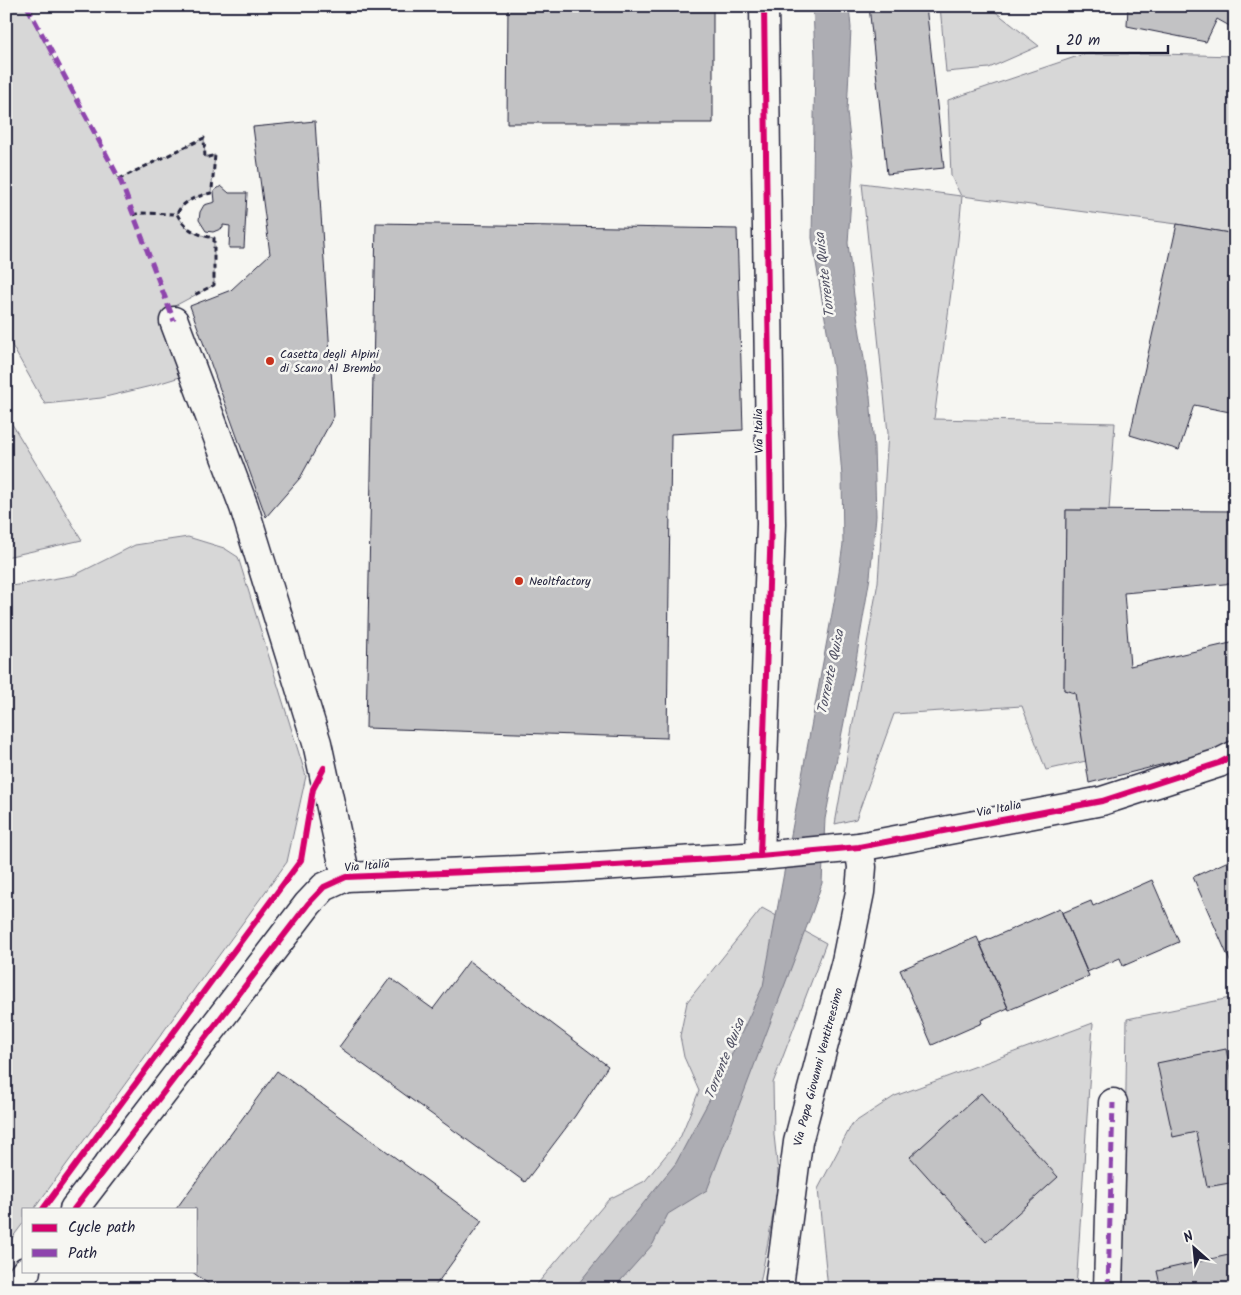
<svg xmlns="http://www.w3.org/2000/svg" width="1241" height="1295" viewBox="0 0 1241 1295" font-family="Kalam,sans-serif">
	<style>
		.green { fill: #d7d7d7; stroke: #7c7c89 }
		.water { fill: #adadb3; stroke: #757583 }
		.building { fill: #c2c2c4; stroke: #22223b }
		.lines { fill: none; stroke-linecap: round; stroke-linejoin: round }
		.minor-casing { stroke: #22223b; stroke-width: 31 }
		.path { stroke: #22223b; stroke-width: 3; stroke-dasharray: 5 4; stroke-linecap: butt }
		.minor { stroke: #f6f6f2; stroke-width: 28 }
		.quiet { stroke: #8e44ad; stroke-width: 5; stroke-dasharray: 10 5; stroke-linecap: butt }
		.cycleway-casing { stroke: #f6f6f2; stroke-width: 9 }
		.cycleway { stroke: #d6006c; stroke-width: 6 }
		.poi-dot { fill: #c8321e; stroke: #f6f6f2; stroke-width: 2 }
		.labels { text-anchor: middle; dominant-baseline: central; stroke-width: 5; stroke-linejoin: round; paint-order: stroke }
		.poi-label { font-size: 12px; fill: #22223b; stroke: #f6f6f2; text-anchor: start }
		.street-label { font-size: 12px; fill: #22223b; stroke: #f6f6f2 }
		.water-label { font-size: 14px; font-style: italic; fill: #535365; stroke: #f6f6f2 }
	</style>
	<rect width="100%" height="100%" fill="#f6f6f2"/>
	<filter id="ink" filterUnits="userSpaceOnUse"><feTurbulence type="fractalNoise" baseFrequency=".02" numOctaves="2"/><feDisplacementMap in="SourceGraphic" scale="10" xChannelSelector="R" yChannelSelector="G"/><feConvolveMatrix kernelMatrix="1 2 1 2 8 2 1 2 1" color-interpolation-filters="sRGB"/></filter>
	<g filter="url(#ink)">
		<path class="green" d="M 6,6 L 25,6 L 119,179 L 204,138 L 205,157 L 215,155 L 211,193 C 198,196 182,201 177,214 C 185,230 198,235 214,238 L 214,285 L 169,309 L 193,373 L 151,386 L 101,398 L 45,404 L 6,335 Z
			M 940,6 L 988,6 L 1039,46 L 989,68 L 946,72 Z
			M 1084,54 L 1160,54 L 1235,56 L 1235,234 L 1177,224 L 962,196 L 958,240 L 934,419 L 1115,423 L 1109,510 L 1066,510 L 1064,690 L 1075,693 L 1086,761 L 1046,770 L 1022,706 L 894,714 L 856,819 L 835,824 L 878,582 L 888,433 L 862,183 L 961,196 L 951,176 L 948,100 Z
			M 6,414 L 82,540 L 6,557 Z
			M 188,537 L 224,548 L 238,557 L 306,776 L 287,862 L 34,1209 L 24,1209 L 24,1222 L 6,1246 L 6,587 L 75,575 L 135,545 Z
			M 762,908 L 826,943 L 773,1083 L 774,1135 L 778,1172 L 776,1199 L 759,1289 L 533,1289 L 609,1199 L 645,1181 L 680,1138 L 699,1091 L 684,1057 L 680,1036 L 687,1002 Z
			M 1235,997 L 1235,1289 L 1123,1289 L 1127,1019 Z
			M 1093,1023 L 1076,1289 L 828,1289 L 818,1189 L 852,1124 L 895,1096 Z"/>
		<path class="water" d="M 813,6 L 849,6 L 851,28 L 847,112 L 853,167 L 848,243 L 854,296 L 870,396 L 874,447 L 876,516 L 870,577 L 855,666 L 825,819 L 822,883 L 813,910 L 707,1190 L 668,1214 L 653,1244 L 613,1289 L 574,1289 L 676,1163 L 720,1080 L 763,986 L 836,592 L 843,544 L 842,476 L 833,367 L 812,238 L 815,59 Z"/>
		<path class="building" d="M 508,6 L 713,6 L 713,123 L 507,123 Z
			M 869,6 L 926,6 L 944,168 L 887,174 Z
			M 1128,6 L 1235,6 L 1235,29 L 1217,19 L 1206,42 L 1127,26 Z
			M 315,121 L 334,416 L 300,478 L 266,517 L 190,306 L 231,290 L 270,254 L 253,127 Z
			M 221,186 L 229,193 L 247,193 L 244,248 L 229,248 L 230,226 L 223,225 L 223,228 L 213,232 L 206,231 L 199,220 L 200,212 L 204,205 L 215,202 L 214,191 Z
			M 376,223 L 737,229 L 743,430 L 671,434 L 667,738 L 366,728 Z
			M 1177,224 L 1235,234 L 1235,413 L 1194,405 L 1179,450 L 1130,435 Z
			M 1066,510 L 1235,511 L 1235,583 L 1124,593 L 1130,666 L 1235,642 L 1235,744 L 1220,750 L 1089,783 L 1075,693 L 1064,690 Z
			M 1235,858 L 1235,967 L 1233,968 L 1193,877 Z
			M 1152,880 L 1179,942 L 1123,966 L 1120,958 L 1087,972 L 1062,913 L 1091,901 L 1093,906 Z
			M 1060,908 L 1089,976 L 1009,1010 L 980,943 Z
			M 977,937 L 1008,1008 L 981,1020 L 982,1023 L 932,1045 L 900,970 Z
			M 469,961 L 608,1066 L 575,1116 L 525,1182 L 339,1047 L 390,978 L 433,1009 Z
			M 1226,1049 L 1235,1092 L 1235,1182 L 1207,1187 L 1196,1132 L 1173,1137 L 1157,1063 Z
			M 277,1071 L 482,1221 L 433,1289 L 215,1289 L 191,1271 L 196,1271 L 196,1209 L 176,1209 Z
			M 981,1093 L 1058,1177 L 986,1242 L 910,1157 Z
			M 1233,1254 L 1235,1262 L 1235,1289 L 1161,1289 L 1157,1271 Z"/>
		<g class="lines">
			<defs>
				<g id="minor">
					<path d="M 174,321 L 244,507 L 317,743 L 346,877"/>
					<path d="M 760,856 L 771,524 L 764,6"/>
					<path d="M 74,1209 L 308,904 L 324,887 L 346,877 L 567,868 L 760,856 L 859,847 L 1102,801 L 1219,763 L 1235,755"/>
					<path d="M 12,1289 L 26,1271"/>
					<path id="s1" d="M 781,1289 L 780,1279 L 798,1142 L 846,961 L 860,892 L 862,867 L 859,847"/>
					<path d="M 1108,1289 L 1113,1103"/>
				</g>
			</defs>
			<use href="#minor" class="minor-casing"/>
			<path class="path" d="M 119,179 L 204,138 L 205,158 L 215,155 L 212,189 L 211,193 C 198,196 182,201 177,214
				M 133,215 L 140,213 L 177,214 C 185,230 198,235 214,238 L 214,285 L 194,295"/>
			<use href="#minor" class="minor"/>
			<path class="quiet" d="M 27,6 L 121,182 L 174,321
				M 1108,1289 L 1113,1103"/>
			<defs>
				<path id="cycleway" d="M 760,856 L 771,524 L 764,6
					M 43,1209 L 301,860 L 313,789 L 324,768
					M 74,1209 L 308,904 L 324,887 L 346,877 L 567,868 L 760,856 L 859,847 L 1102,801 L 1219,763 L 1235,755"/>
			</defs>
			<use href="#cycleway" class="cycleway-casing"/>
			<use href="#cycleway" class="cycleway"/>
		</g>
	</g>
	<g class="poi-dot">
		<circle cx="270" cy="361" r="5"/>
		<circle cx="519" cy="581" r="5"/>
	</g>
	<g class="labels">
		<g class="poi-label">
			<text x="280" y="354">Casetta degli Alpini<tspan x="280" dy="14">di Scano Al Brembo</tspan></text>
			<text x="529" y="581">Neoltfactory</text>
		</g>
		<g class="street-label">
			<text transform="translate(759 431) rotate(-91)">Via Italia</text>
			<text transform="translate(999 809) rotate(-11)">Via Italia</text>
			<text transform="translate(367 866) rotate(-5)">Via Italia</text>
			<text stroke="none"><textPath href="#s1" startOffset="226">Via Papa Giovanni Ventitreesimo</textPath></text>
		</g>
		<g class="water-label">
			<text transform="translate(825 275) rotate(-97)">Torrente Quisa</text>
			<text transform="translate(831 672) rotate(-78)">Torrente Quisa</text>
			<text transform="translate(725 1059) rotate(-68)">Torrente Quisa</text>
		</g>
	</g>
	<rect width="1241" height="1295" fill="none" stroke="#f6f6f2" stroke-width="25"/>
	<rect x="12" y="12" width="1216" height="1270" fill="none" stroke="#22223b" stroke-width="2" filter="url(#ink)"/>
	<rect x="22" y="1208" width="175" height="65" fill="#f6f6f2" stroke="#a1a1a9"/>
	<rect x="32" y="1224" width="25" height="8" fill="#d6006c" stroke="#a1a1a9"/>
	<text x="68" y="1232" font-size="15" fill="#22223b">Cycle path</text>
	<rect x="32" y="1249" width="25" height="8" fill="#8e44ad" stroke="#a1a1a9"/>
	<text x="68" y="1258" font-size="15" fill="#22223b">Path</text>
	<g transform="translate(1194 1248) rotate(333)" stroke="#f6f6f2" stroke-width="4" paint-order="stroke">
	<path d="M0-4L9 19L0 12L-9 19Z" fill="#22223b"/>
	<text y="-8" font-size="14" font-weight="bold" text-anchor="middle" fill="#22223b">N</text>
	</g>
	<path d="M1058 45v8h110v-8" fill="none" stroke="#22223b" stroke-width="2.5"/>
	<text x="1066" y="45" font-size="15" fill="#22223b" stroke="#f6f6f2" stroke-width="4" paint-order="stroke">20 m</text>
</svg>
